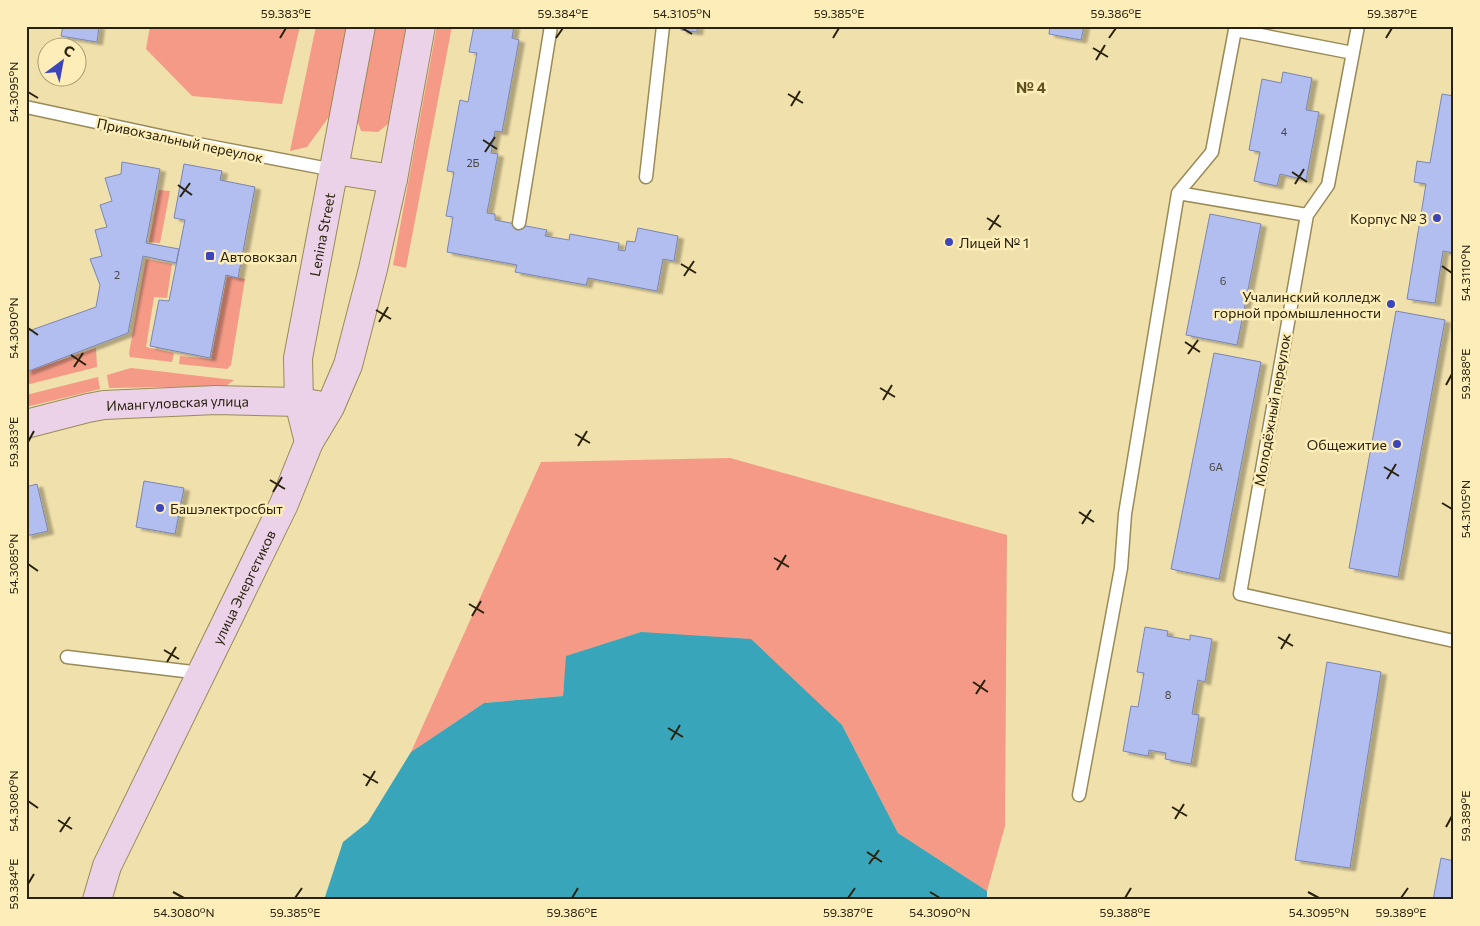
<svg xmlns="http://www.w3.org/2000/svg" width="1480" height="926" viewBox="0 0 1480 926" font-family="Commissioner,sans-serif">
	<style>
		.green { fill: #f49a86 }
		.water { fill: #39a5ba }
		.building { fill: #b1beef; stroke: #7a86b4; filter: url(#shadow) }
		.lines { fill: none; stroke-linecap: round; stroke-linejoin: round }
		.lane-casing { stroke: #998a58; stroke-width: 15 }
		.secondary-casing { stroke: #998a58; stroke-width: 30 }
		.lane { stroke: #fff; stroke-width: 12 }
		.secondary { stroke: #ecd2e8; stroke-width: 28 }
		.ticks { fill: none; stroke: #29220e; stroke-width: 2 }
		.poi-dot { fill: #3c46ba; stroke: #fdedb8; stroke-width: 2 }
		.labels { text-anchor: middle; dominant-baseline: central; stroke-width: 5; stroke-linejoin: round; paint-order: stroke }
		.number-label { font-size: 11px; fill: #4b4946 }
		.street-label { font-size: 14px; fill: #29220e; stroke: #fdedb8 }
		.poi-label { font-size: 14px; fill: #29220e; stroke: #fdedb8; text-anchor: end }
		.neighbourhood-label { font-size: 15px; font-weight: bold; fill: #615221; stroke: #fdedb8 }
		.neatline { fill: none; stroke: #29220e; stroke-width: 2 }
		.ticks-label { font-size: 12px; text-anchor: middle; fill: #29220e }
	</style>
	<defs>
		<filter id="shadow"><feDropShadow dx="5.5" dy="3" stdDeviation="1" flood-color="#0004"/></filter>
	</defs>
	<rect width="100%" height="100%" fill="#f0e0ab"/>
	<path class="green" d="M 150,26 L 300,26 L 282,104 L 192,96 L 146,49 Z
		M 316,26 L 347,26 L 331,114 L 307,147 L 290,151 Z
		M 374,26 L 406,26 L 388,124 L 378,132 L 361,131 L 356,116 Z
		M 437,26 L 452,26 L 406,268 L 393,265 Z
		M 159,190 L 170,191 L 160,243 L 149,242 Z
		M 146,259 L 172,264 L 167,298 L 154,297 L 146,347 L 174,353 L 172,362 L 130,357 L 129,353 Z
		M 227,276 L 245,279 L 231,365 L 227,369 L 179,364 L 180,356 L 211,359 Z
		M 96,348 L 97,367 L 26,385 L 26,372 Z
		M 131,368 L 234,380 L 226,386 L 109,388 L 107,375 Z
		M 98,377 L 100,389 L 26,407 L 26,395 Z
		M 730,458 L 1007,535 L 1005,826 L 987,891 L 898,833 L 842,725 L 641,632 L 567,656 L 563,696 L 484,703 L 411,752 L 541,462 Z"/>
	<path class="water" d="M 641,632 L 751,639 L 842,725 L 898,833 L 987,891 L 987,900 L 324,900 L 343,842 L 368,822 L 411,752 L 484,703 L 563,696 L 566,656 Z"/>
	<path class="building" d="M 63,26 L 99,26 L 97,42 L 61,36 Z
		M 474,26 L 514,26 L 512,38 L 519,40 L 502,132 L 495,131 L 491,153 L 498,154 L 487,213 L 495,214 L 495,220 L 547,230 L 545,236 L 569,240 L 570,234 L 619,243 L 618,250 L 625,251 L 627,241 L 635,242 L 638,228 L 678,236 L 674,261 L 663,259 L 657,291 L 588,278 L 586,285 L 515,272 L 517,265 L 447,252 L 453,217 L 446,216 L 454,172 L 447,171 L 460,100 L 468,102 L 477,53 L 469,52 Z
		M 681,26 L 698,26 L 697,32 L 681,30 Z
		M 1050,26 L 1084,26 L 1081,40 L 1049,34 Z
		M 1283,72 L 1312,78 L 1306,110 L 1319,112 L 1306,180 L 1280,174 L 1277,186 L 1254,181 L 1260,152 L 1249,150 L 1262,79 L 1281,83 Z
		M 1442,94 L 1454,96 L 1454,253 L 1443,251 L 1435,303 L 1407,299 L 1426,184 L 1414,182 L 1417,161 L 1430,163 Z
		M 122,162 L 160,169 L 146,243 L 179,249 L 176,263 L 143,256 L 128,333 L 26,372 L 26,332 L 96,307 L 100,285 L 90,259 L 102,256 L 95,230 L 107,227 L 100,205 L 112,201 L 105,178 L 121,174 Z
		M 184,164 L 222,171 L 220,180 L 255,187 L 238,278 L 226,275 L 210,358 L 150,346 L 159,300 L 169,301 L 185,220 L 174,218 Z
		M 1210,214 L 1261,224 L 1237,345 L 1186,335 Z
		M 1396,311 L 1445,320 L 1398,577 L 1349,568 Z
		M 1214,353 L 1261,362 L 1219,579 L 1171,569 Z
		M 144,481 L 184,488 L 175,534 L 136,527 Z
		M 37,484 L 48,531 L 26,536 L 26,487 Z
		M 1145,627 L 1168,631 L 1167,636 L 1190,640 L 1190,635 L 1212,639 L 1205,682 L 1198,680 L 1192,714 L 1199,715 L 1191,764 L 1165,759 L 1166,753 L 1149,750 L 1148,756 L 1123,751 L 1131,706 L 1138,707 L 1144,673 L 1137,672 Z
		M 1327,662 L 1381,672 L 1350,868 L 1295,860 Z
		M 1441,858 L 1454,861 L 1454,900 L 1433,900 Z"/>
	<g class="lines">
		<defs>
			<path id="lane" d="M 1358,26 L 1328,185 L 1307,215 L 1240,594 L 1454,641
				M 26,107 L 198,144 L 334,170
				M 646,177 L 663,26
				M 1178,193 L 1307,215
				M 519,223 L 551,26
				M 67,657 L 201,673
				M 1079,795 L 1121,568 L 1125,514 L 1178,193 L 1212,152 L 1235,30 L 1353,53"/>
			<g id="secondary">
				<path d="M 334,170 L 393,179"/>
				<path id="s1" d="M 26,424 L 88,408 L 104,405 L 216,400 L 299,402 L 317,405"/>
				<path id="s2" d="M 309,442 L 299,402 L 298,358 L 361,26"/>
				<path id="s3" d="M 97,900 L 107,866 L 284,504 L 309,442 L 330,407 L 348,365 L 373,269 L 393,179 L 421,26"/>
			</g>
		</defs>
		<use href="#lane" class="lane-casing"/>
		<use href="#secondary" class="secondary-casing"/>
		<use href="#lane" class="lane"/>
		<use href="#secondary" class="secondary"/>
	</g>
	<path class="ticks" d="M 682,28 L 692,34M 280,38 L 286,28M 556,38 L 563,28M 833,38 L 839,28M 1109,38 L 1116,28M 1386,38 L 1392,28M 1093,48 L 1108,57M 1096,60 L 1105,45M 28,92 L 38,98M 788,94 L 803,103M 791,106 L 800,91M 483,140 L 497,149M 485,152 L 495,137M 1292,172 L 1307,182M 1295,184 L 1304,169M 178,185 L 192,195M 180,197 L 190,183M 987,218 L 1001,227M 989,230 L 999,215M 681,264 L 696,273M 1442,266 L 1452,273M 684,276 L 694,261M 376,310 L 391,319M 379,322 L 388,307M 28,328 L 38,335M 1185,342 L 1200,352M 1188,354 L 1198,340M 71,355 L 86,365M 74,367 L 83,353M 1446,385 L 1452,374M 880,388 L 895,397M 883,400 L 892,385M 575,434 L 590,443M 28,442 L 34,431M 578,446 L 587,431M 1384,467 L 1399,476M 1387,479 L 1396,464M 270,480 L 285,489M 273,492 L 282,477M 1442,503 L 1452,509M 1079,512 L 1094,522M 1082,524 L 1091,510M 774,558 L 789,567M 28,564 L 38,571M 777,570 L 786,555M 469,604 L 484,613M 472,616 L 481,601M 1278,637 L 1293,646M 1281,649 L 1290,634M 164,650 L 179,659M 167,662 L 176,647M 973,682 L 988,692M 976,694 L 985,680M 668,728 L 683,737M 671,740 L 680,725M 363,774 L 378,783M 366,786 L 375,771M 28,801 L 38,808M 1172,807 L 1187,816M 1175,819 L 1184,804M 58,820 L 72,829M 1446,827 L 1452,816M 60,832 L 70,817M 867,852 L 882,862M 869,864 L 879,850M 28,884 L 34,874M 173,892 L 184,898M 930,892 L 940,898M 1308,892 L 1319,898M 295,898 L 302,888M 572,898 L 578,888M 848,898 L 855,888M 1125,898 L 1131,888M 1401,898 L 1408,888"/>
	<g class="poi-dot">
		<circle cx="1437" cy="218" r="5"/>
		<circle cx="949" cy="242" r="5"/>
		<rect x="205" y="251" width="10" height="10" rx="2.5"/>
		<circle cx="1391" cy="304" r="5"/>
		<circle cx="1397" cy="444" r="5"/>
		<circle cx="160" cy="508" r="5"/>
	</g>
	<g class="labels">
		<g class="number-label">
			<text x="1284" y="131">4</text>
			<text x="473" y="162">2Б</text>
			<text x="117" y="274">2</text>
			<text x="1223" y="280">6</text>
			<text x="1216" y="466">6А</text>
			<text x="1168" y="694">8</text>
		</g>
		<g class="street-label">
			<text transform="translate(180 140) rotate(12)">Привокзальный переулок</text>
			<text stroke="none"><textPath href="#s2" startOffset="211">Lenina Street</textPath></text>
			<text stroke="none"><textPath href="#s1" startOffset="154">Имангуловская улица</textPath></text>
			<text transform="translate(1272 410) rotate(-80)">Молодёжный переулок</text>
			<text stroke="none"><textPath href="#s3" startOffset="346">улица Энергетиков</textPath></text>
		</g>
		<g class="poi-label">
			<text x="1427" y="218">Корпус № 3</text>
			<text x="959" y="242" text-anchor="start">Лицей № 1</text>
			<text x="220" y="256" text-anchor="start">Автовокзал</text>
			<text x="1381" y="296">Учалинский колледж<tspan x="1381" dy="16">горной промышленности</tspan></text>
			<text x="1387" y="444">Общежитие</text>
			<text x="170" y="508" text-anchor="start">Башэлектросбыт</text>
		</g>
		<g class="neighbourhood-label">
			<text x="1031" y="87">№ 4</text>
		</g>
	</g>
	<rect width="1480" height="926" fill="none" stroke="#fdedb8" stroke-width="55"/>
	<g transform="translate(62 62) rotate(32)"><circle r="24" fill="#fdedb8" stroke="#a89c74"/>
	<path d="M0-4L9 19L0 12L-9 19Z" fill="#3c46ba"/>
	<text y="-8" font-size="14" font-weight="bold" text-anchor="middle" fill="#29220e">С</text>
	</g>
	<rect x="28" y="28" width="1424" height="870" class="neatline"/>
	<g class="ticks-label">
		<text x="286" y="18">59.383°E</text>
		<text x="563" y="18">59.384°E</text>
		<text x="682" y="18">54.3105°N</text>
		<text x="839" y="18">59.385°E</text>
		<text x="1116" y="18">59.386°E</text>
		<text x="1392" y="18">59.387°E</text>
		<text transform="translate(14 92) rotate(-90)" y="4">54.3095°N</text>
		<text transform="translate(1466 273) rotate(-90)" y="4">54.3110°N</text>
		<text transform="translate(14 328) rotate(-90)" y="4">54.3090°N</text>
		<text transform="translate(1466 374) rotate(-90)" y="4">59.388°E</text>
		<text transform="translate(14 442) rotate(-90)" y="4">59.383°E</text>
		<text transform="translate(1466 509) rotate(-90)" y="4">54.3105°N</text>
		<text transform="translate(14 564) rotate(-90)" y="4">54.3085°N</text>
		<text transform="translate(14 801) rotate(-90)" y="4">54.3080°N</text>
		<text transform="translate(1466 816) rotate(-90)" y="4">59.389°E</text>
		<text transform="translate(14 884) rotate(-90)" y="4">59.384°E</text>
		<text x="184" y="917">54.3080°N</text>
		<text x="295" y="917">59.385°E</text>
		<text x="572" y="917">59.386°E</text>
		<text x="848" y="917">59.387°E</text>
		<text x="940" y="917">54.3090°N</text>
		<text x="1125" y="917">59.388°E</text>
		<text x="1319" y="917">54.3095°N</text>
		<text x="1401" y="917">59.389°E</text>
	</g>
</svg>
